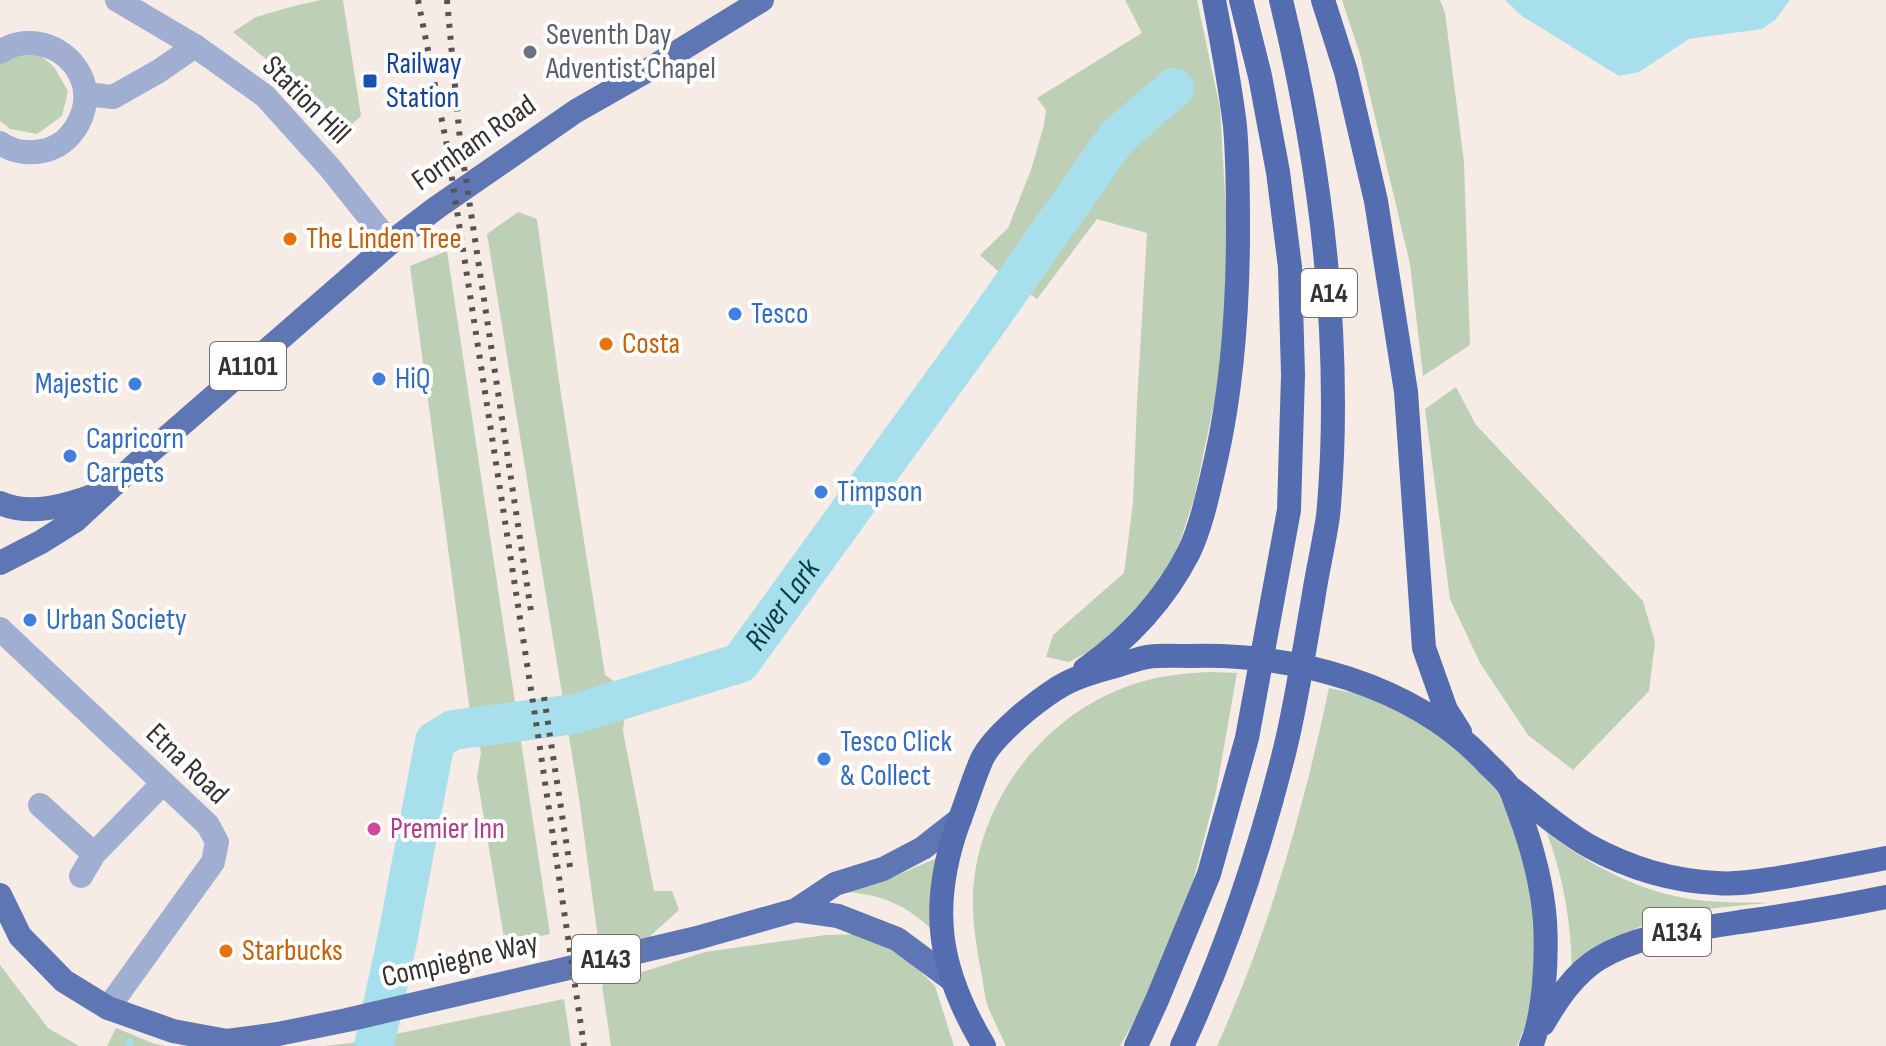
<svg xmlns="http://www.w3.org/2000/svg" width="1886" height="1046" viewBox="0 0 1886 1046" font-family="'Sofia Sans Condensed',sans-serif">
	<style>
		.green { fill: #bdcfb4 }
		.water { fill: #a7e0ec }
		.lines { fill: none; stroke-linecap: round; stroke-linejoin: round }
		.stream { stroke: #a7e0ec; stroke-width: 7 }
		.river { stroke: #a7e0ec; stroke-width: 40 }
		.minor { stroke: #9faed1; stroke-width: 24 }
		.tertiary { stroke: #9faed1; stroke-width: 24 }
		.primary { stroke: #5f76b5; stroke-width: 24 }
		.trunk { stroke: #546cb0; stroke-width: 24 }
		.rail { stroke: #585350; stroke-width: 6; stroke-dasharray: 4 8; stroke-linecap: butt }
		.worship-dot { fill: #6b7280; stroke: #fff; stroke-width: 3 }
		.transit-dot { fill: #1a4fb4; stroke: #fff; stroke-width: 3 }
		.food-dot { fill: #e8710a; stroke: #fff; stroke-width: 3 }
		.shop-dot { fill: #3f7fe0; stroke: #fff; stroke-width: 3 }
		.hotel-dot { fill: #d1479c; stroke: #fff; stroke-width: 3 }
		.labels { text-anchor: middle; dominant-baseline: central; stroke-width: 8; stroke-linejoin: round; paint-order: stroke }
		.shield { fill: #fff; stroke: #72706e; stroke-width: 2 }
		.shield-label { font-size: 28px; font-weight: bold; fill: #363230 }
		.worship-label { font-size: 30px; fill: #5b616d; stroke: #fff; text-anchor: start }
		.transit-label { font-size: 30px; fill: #164399; stroke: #fff; text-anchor: start }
		.street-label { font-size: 30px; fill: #363230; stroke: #fff }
		.food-label { font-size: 30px; fill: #c56008; stroke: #fff; text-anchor: start }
		.shop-label { font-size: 30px; fill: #366cbe; stroke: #fff; text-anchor: start }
		.hotel-label { font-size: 30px; fill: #b23c85; stroke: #fff; text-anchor: start }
		.water-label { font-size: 32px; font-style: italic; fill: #0a3e48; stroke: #fff }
	</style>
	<rect width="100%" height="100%" fill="#f6ece5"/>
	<path class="green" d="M 321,0 L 343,0 L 361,116 L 349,127 L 233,32 L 256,17 L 294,6 Z
		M 1125,0 L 1197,0 L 1220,108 L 1228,246 L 1222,365 L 1194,499 L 1173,563 L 1144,601 L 1101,645 L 1069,662 L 1046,657 L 1053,635 L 1124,573 L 1133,503 L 1137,402 L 1147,233 L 1097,219 L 1037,299 L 999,272 L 980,255 L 1008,228 L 1031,170 L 1044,125 L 1046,110 L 1037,98 L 1142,33 Z
		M 1342,0 L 1440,0 L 1445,13 L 1464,162 L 1470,345 L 1423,376 L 1410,264 L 1360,54 Z
		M 38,53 L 54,67 L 68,91 L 62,116 L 37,134 L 10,129 L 0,121 L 0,65 L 13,55 Z
		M 518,212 L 537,219 L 559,381 L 605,675 L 627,690 L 623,731 L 654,891 L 672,891 L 679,910 L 649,937 L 599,946 L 579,798 L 487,234 Z
		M 447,251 L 550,934 L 505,944 L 477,777 L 481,752 L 470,712 L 410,266 Z
		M 1456,387 L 1476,425 L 1643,601 L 1655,642 L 1649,691 L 1573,770 L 1528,735 L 1480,663 L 1450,599 L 1425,409 Z
		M 1210,672 L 1237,673 L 1216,792 L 1186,909 L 1137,1016 L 1120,1046 L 1006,1046 C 1000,1032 991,1016 986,1001 C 984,991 983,981 981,971 C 976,945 972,919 973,892 C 979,799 1044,715 1131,685 C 1157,676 1183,673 1210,672 Z
		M 1329,688 L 1357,694 L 1384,703 L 1434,730 L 1477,767 L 1496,790 L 1511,814 L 1539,895 L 1532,1008 L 1517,1046 L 1217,1046 C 1269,931 1303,811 1329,688 Z
		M 1547,833 C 1594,868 1647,896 1706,901 C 1727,903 1748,902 1769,903 C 1720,907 1660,911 1617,939 C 1602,949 1587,961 1572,972 C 1571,922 1564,880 1547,833 Z
		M 937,858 L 931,929 C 905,904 878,893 842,892 L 895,876 Z
		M 859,934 L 900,952 L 935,986 L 954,1046 L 611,1046 L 602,985 L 705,952 L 826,935 Z
		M 0,965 L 48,1028 L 79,1046 L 0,1046 Z
		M 564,999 L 571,1046 L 324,1046 L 352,1043 Z
		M 116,1028 L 155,1044 L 167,1046 L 107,1046 Z"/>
	<path class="water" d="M 1505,0 L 1790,0 L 1775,20 L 1762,29 L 1689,39 L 1639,72 L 1619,76 L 1522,16 Z"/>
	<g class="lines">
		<path class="stream" d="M 129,1046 L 130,1042"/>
		<path class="river" id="s1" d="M 374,1046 L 397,941 L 435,741 L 453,730 L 575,714 L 740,663 L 982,329 L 1117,137 L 1174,88"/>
		<path class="minor" d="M 0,52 C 30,32 69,47 82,79 C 93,106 75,142 47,150 C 31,154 14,153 0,143
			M 85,94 L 113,97 L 159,71 L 195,46
			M 0,629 L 208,825 L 217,842 L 213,862 L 108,1008
			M 40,805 L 94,854 L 163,783
			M 81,876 L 94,854"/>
		<path class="tertiary" d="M 117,0 L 195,46 L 265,96 L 330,168 L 390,243"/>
		<path class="primary" d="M 0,503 C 31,517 68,505 98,494
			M 0,563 L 41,542 L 76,520 L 135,465 L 390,243 L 436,208 L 576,111 L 648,70 L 762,0
			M 0,895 L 20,936 L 64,981 L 108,1008 L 173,1031 L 227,1041 L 278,1034 L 347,1020 L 697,938 L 796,910 L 835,884 L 883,869 L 923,848 L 960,819
			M 796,910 L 838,916 L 897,939 L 951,979"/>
		<path class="trunk" d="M 1323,0 L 1346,72 L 1376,201 L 1406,392 L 1424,648 L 1446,710 L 1460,732
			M 1085,669 C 1128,639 1165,599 1189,552 C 1202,525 1209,489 1216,459 C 1233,384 1238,306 1238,229 C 1238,195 1238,160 1235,126 C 1230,84 1222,42 1214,0
			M 1511,788 C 1536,808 1561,830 1589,846 C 1629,868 1672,881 1717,883 C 1737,885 1758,881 1778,878 C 1814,872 1850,865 1886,858
			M 1543,1024 C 1557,1000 1574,974 1598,959 C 1641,933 1692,930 1740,922 C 1789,915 1838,907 1886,897
			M 984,1046 C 938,969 928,907 959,821 C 967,801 973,779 982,759 C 993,736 1034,703 1056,689 C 1072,678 1094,672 1112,667 C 1124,664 1136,659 1147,657 C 1161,655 1176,656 1190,656 C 1293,653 1411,684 1484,760 C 1492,769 1503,777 1509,787 C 1513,793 1515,802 1518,809 C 1532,846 1542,881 1545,921 C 1547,956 1545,1013 1531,1046
			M 1136,1046 L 1157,1000 L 1209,874 L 1247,738 L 1289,510 L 1293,375 L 1290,267 L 1278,172 L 1260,76 L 1241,0
			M 1182,1046 C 1226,951 1260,850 1285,749 C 1297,700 1304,650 1313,600 C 1317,572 1324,544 1328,516 C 1330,497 1331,476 1332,456 C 1338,302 1317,149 1281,0"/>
		<path class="rail" d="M 418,0 L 447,146 L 538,735 L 584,1046
			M 447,0 L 460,140 L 532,618
			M 544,697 L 570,867"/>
	</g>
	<circle class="worship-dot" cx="530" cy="52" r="8"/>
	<rect class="transit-dot" x="362" y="73" width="16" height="16" rx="4"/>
	<g class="food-dot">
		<circle cx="290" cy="239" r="8"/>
		<circle cx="606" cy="344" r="8"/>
		<circle cx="226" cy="951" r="8"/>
	</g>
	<g class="shop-dot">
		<circle cx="735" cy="314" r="8"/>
		<circle cx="379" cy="379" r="8"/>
		<circle cx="135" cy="384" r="8"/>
		<circle cx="70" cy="456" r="8"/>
		<circle cx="821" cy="492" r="8"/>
		<circle cx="30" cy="620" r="8"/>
		<circle cx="824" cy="759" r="8"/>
	</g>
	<circle class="hotel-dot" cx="374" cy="829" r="8"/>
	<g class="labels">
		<g class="shield">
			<rect x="1301" y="269" width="56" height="48" rx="6"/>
			<rect x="210" y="342" width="76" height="48" rx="6"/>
			<rect x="1643" y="908" width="68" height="48" rx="6"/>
			<rect x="572" y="935" width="68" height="48" rx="6"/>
		</g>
		<g class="shield-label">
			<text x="1329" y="293">A14</text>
			<text x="248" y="366">A1101</text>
			<text x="1677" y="932">A134</text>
			<text x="606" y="959">A143</text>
		</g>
		<g class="worship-label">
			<text x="546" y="35">Seventh Day<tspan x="546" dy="34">Adventist Chapel</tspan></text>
		</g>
		<g class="transit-label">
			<text x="386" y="64">Railway<tspan x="386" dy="34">Station</tspan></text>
		</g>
		<g class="street-label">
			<text transform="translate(306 100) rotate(45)">Station Hill</text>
			<text transform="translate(474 143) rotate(-35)">Fornham Road</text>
			<text transform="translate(187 764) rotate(44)">Etna Road</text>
			<text transform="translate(460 960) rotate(-13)">Compiegne Way</text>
		</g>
		<g class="food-label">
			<text x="306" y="239">The Linden Tree</text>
			<text x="622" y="344">Costa</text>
			<text x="242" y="951">Starbucks</text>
		</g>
		<g class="shop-label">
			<text x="751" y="314">Tesco</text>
			<text x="395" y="379">HiQ</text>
			<text x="119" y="384" text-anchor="end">Majestic</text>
			<text x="86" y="439">Capricorn<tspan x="86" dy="34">Carpets</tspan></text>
			<text x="837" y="492">Timpson</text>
			<text x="46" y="620">Urban Society</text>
			<text x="840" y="742">Tesco Click<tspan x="840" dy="34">&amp; Collect</tspan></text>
		</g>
		<g class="hotel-label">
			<text x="390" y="829">Premier Inn</text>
		</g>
		<g class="water-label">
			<text stroke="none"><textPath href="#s1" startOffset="700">River Lark</textPath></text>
		</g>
	</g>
</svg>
